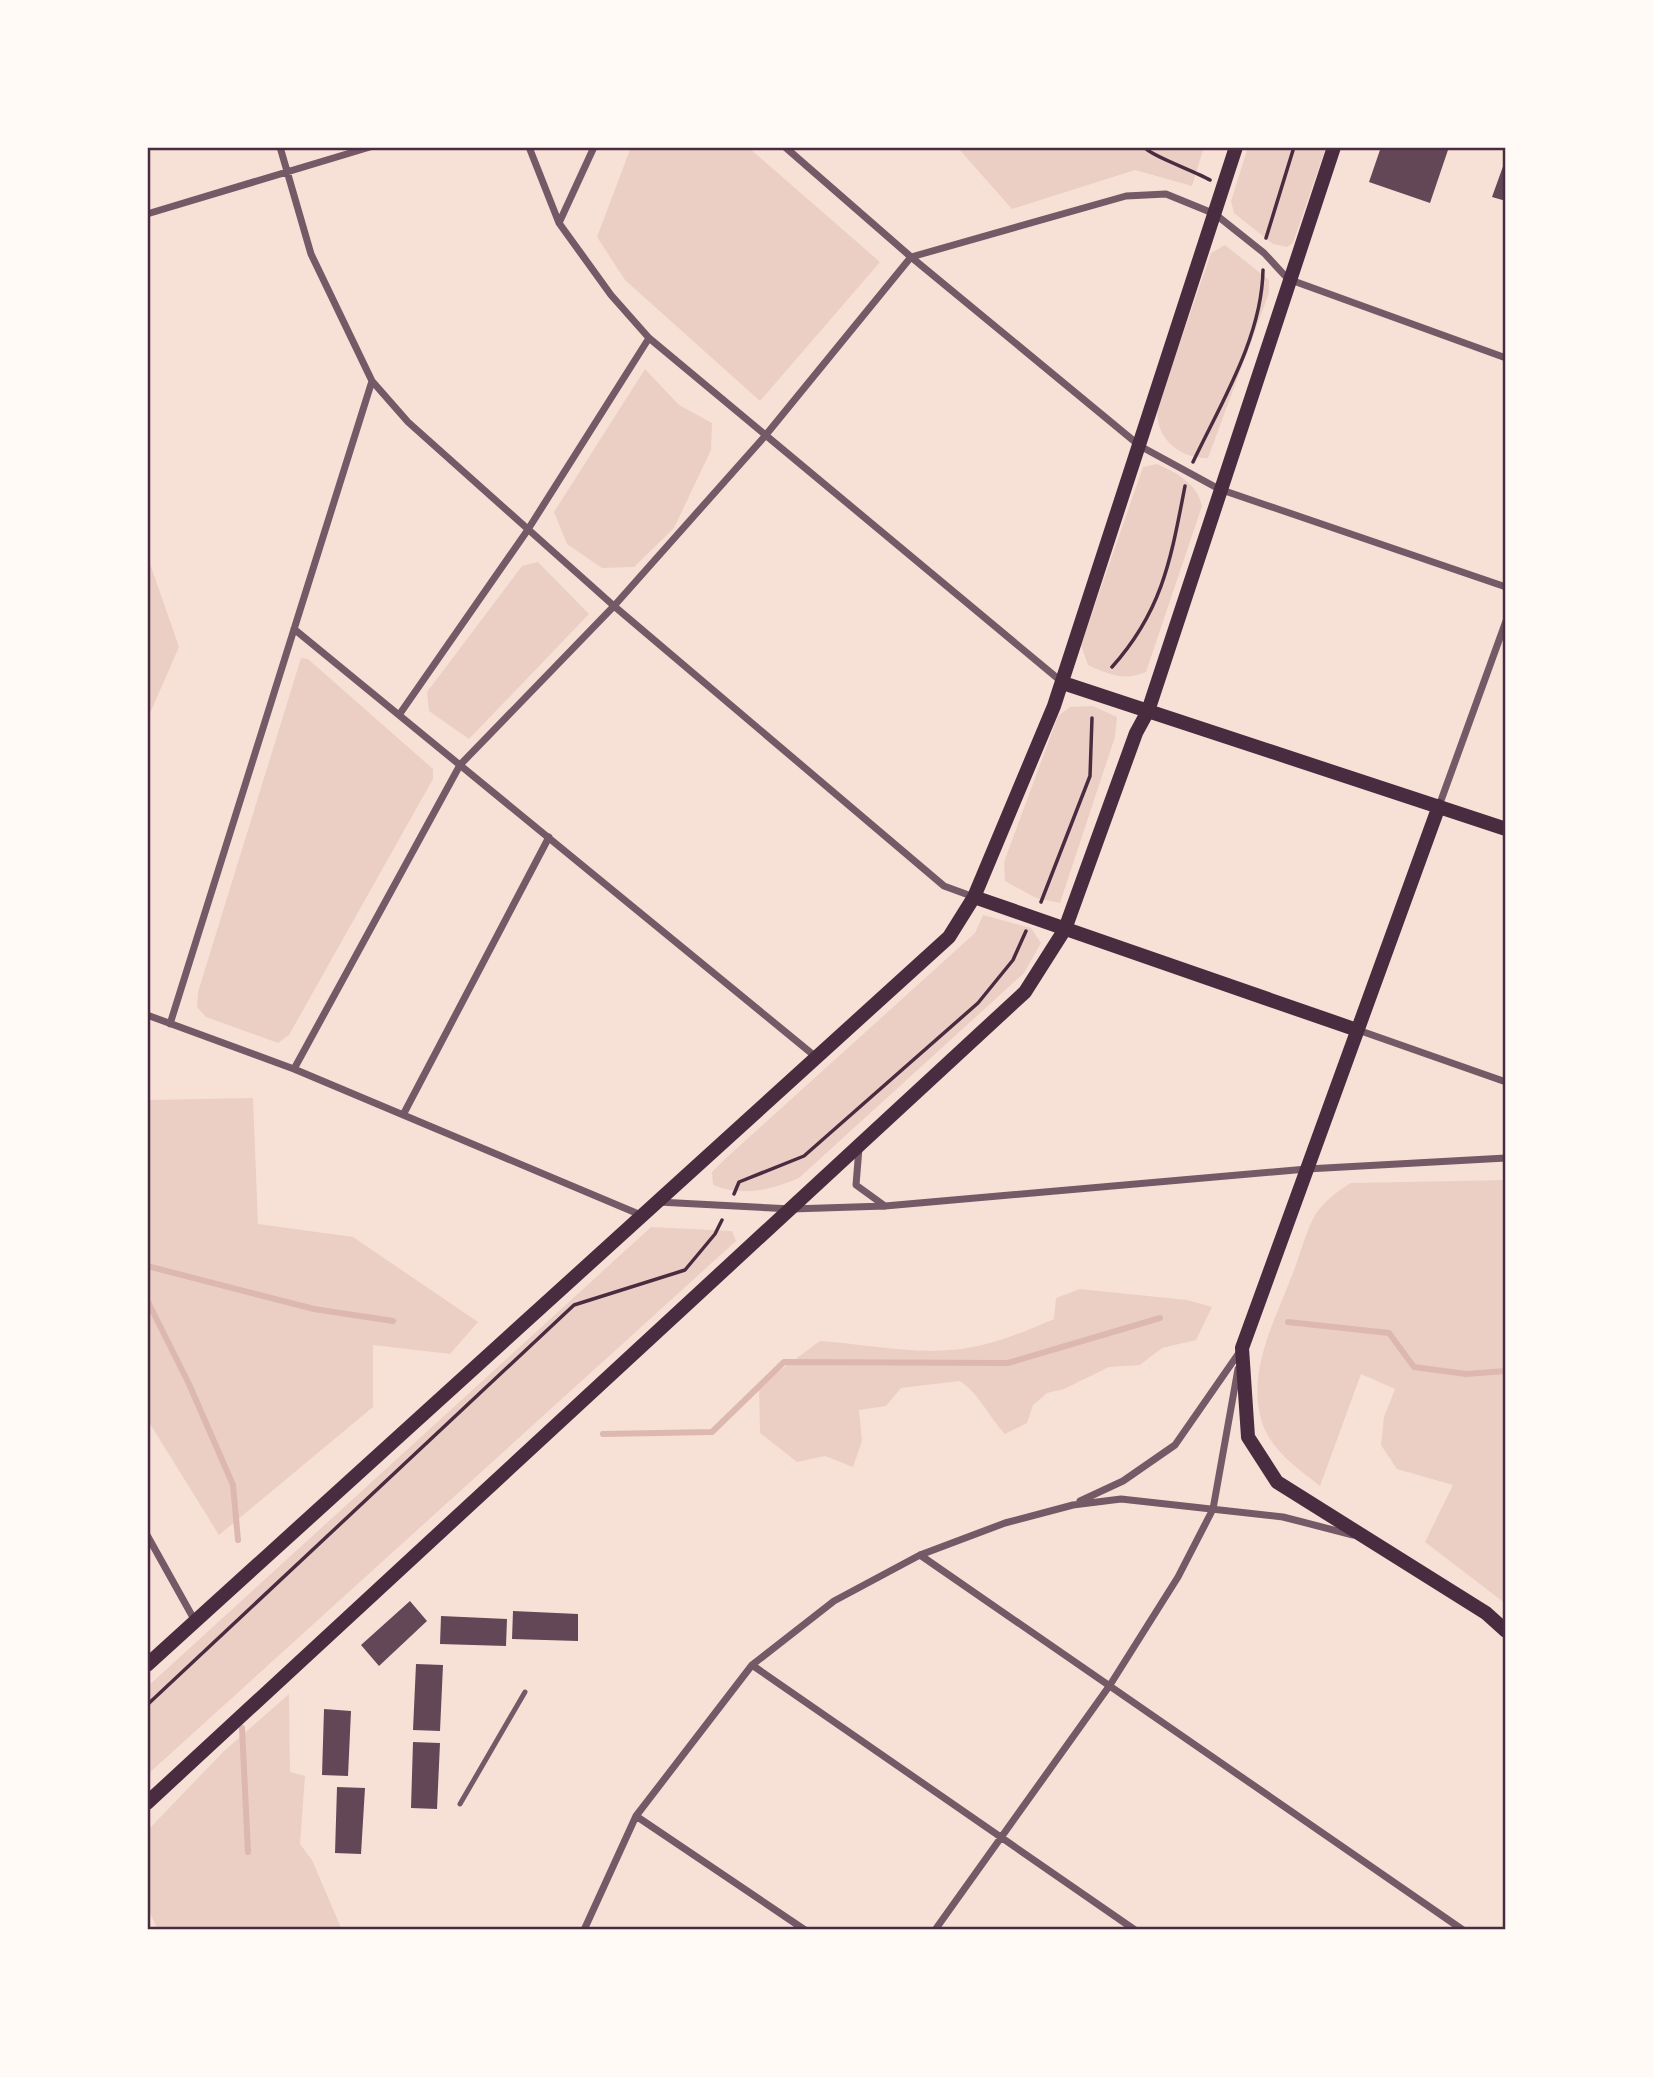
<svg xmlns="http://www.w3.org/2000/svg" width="1653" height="2077" viewBox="0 0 1653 2077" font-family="'Source Sans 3',sans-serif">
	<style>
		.green { fill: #ebcfc5 }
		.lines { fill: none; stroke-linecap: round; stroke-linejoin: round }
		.stream { stroke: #dcb8b0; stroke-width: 6 }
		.building { fill: #644757 }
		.path { stroke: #4a2c40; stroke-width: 3.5 }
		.service { stroke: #755966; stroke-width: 5 }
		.minor { stroke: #755966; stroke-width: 7 }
		.secondary { stroke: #4a2c40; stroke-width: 14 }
		.neatline { fill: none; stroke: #4a2c40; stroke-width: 2.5 }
	</style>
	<rect width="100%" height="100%" fill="#f7e1d7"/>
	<path class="green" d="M 631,147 L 748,147 L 880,262 L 760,401 L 625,280 L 597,237 Z
		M 957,147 L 1204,147 L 1192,186 L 1135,170 L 1012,209 Z
		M 1248,147 L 1326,147 L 1293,243 L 1287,247 L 1273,244 L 1234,213 L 1231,201 Z
		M 1225,245 L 1269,280 L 1269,293 L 1208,458 C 1179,459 1153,437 1158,406 L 1211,253 Z
		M 645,369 L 679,405 L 712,423 L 711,450 L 674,528 L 634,567 L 602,568 L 567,544 L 554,512 Z
		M 1157,464 C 1177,473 1197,483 1202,506 L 1146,672 C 1125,681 1109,675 1088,665 L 1081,645 L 1143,467 Z
		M 147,555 L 179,647 L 147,720 Z
		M 538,562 L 589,614 L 469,739 L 429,711 L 427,692 L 522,566 Z
		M 301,658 L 308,659 L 433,769 L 433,779 L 289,1035 L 278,1043 L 206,1017 L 197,1007 L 198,992 Z
		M 1093,706 L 1117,717 L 1115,737 L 1060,903 L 1036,898 L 1005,881 L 1004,862 L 1058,716 L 1070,707 Z
		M 983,915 L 1031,928 L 1041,943 L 1024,973 L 799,1178 C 771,1190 742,1197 713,1185 L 712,1172 L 725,1159 L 975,933 Z
		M 253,1098 L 258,1224 L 353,1237 L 478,1322 L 450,1354 L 373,1345 L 373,1407 L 219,1535 L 147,1419 L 147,1100 Z
		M 1506,1180 L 1506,1604 L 1425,1542 L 1453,1485 L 1397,1469 L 1381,1445 L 1384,1417 L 1395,1389 L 1361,1374 L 1320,1486 C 1297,1468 1269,1449 1261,1419 C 1247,1367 1277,1317 1294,1270 C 1301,1252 1306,1231 1315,1215 C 1323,1202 1339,1190 1351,1183 Z
		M 651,1227 L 732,1231 L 736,1241 L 147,1775 L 147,1687 Z
		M 1080,1289 L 1187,1300 L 1212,1307 L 1196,1340 L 1162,1348 L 1140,1365 L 1109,1367 L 1064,1389 L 1047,1393 L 1033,1405 L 1027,1423 L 1005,1434 C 988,1416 980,1395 960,1381 L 901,1388 L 886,1406 L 859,1410 L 862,1441 L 853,1467 L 825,1456 L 797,1462 L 760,1433 L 759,1386 L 820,1341 C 866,1344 915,1355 961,1349 C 993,1345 1024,1332 1054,1319 L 1056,1298 Z
		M 289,1694 L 290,1772 L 305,1776 L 300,1844 L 312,1860 L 342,1930 L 158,1930 L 147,1907 L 147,1831 L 224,1751 Z"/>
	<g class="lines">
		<path class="stream" d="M 147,1266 L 314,1309 L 393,1321
			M 147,1300 L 189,1384 L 233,1485 L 238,1540
			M 1288,1322 L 1389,1333 L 1414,1367 L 1466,1374 L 1506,1371
			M 603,1434 L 712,1432 L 784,1362 L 1008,1363 L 1160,1318
			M 242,1728 L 248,1852"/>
	</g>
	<path class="building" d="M 1381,147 L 1449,147 L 1430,203 L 1369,182 Z
		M 1506,158 L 1506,201 L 1492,197 Z
		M 410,1601 L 427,1621 L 379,1666 L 361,1645 Z
		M 513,1611 L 578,1614 L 578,1641 L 512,1639 Z
		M 441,1616 L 507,1619 L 506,1646 L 440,1644 Z
		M 416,1664 L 443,1665 L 440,1731 L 413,1730 Z
		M 324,1709 L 351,1711 L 348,1776 L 322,1775 Z
		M 413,1742 L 440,1743 L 437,1809 L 411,1808 Z
		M 337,1787 L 365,1788 L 361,1854 L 335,1853 Z"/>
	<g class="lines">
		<path class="path" d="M 1144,147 C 1151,156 1195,171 1210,180
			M 1266,238 L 1294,147
			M 1193,462 C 1221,403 1262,337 1263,270
			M 1112,667 C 1163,610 1171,558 1185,486
			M 1041,902 L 1090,776 L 1092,718
			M 734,1194 L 739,1182 L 804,1156 L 978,1003 L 1013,960 L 1026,931
			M 147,1705 L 574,1305 L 685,1270 L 715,1234 L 722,1220"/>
		<path class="service" d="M 460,1804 L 525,1692"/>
		<path class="minor" d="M 280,147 L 311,254 L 372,381 L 408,422 L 614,606 L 944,886 L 974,897
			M 529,147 L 559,223 L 611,295 L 649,338 L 1062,682
			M 785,147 L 911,257 L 1140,446 L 1219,489 L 1506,587
			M 147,214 L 370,147
			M 559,223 L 594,147
			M 294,629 L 816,1057
			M 399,715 L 527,531 L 649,338
			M 1439,806 L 1506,621
			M 147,1015 L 294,1069 L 641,1215
			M 170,1024 L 372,381
			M 1358,1030 L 1506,1082
			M 294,1069 L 460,765 L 614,606 L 765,436 L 911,257 L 1126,196 L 1166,194 L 1215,214 L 1264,253 L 1288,279 L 1506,358
			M 403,1115 L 549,837
			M 859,1148 L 856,1185 L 885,1206
			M 658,1202 L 792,1209 L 885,1206 L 1307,1169 L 1506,1158
			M 1080,1501 L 1123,1481 L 1175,1445 L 1241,1350
			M 147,1535 L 195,1621
			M 920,1555 L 1463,1930
			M 752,1665 L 1135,1930
			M 636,1816 L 805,1930
			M 584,1930 L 636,1816 L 752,1665 L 834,1601 L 920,1555 L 1005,1523 L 1073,1505 L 1121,1499 L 1283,1517 L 1353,1535
			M 935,1930 L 1110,1685 L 1178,1577 L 1213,1509 L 1238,1369"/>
		<path class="secondary" d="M 1063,683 L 1506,829
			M 1439,806 L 1242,1348 L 1248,1437 L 1277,1482 L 1486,1613 L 1506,1631
			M 974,897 L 1357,1030
			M 147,1665 L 949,937 L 974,897 L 1054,706 L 1236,147
			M 147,1803 L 1025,992 L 1065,929 L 1136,733 L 1148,711 L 1334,147"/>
	</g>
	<rect width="1653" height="2077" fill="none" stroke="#fffaf5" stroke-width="298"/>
	<rect x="149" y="149" width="1355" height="1779" class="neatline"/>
</svg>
